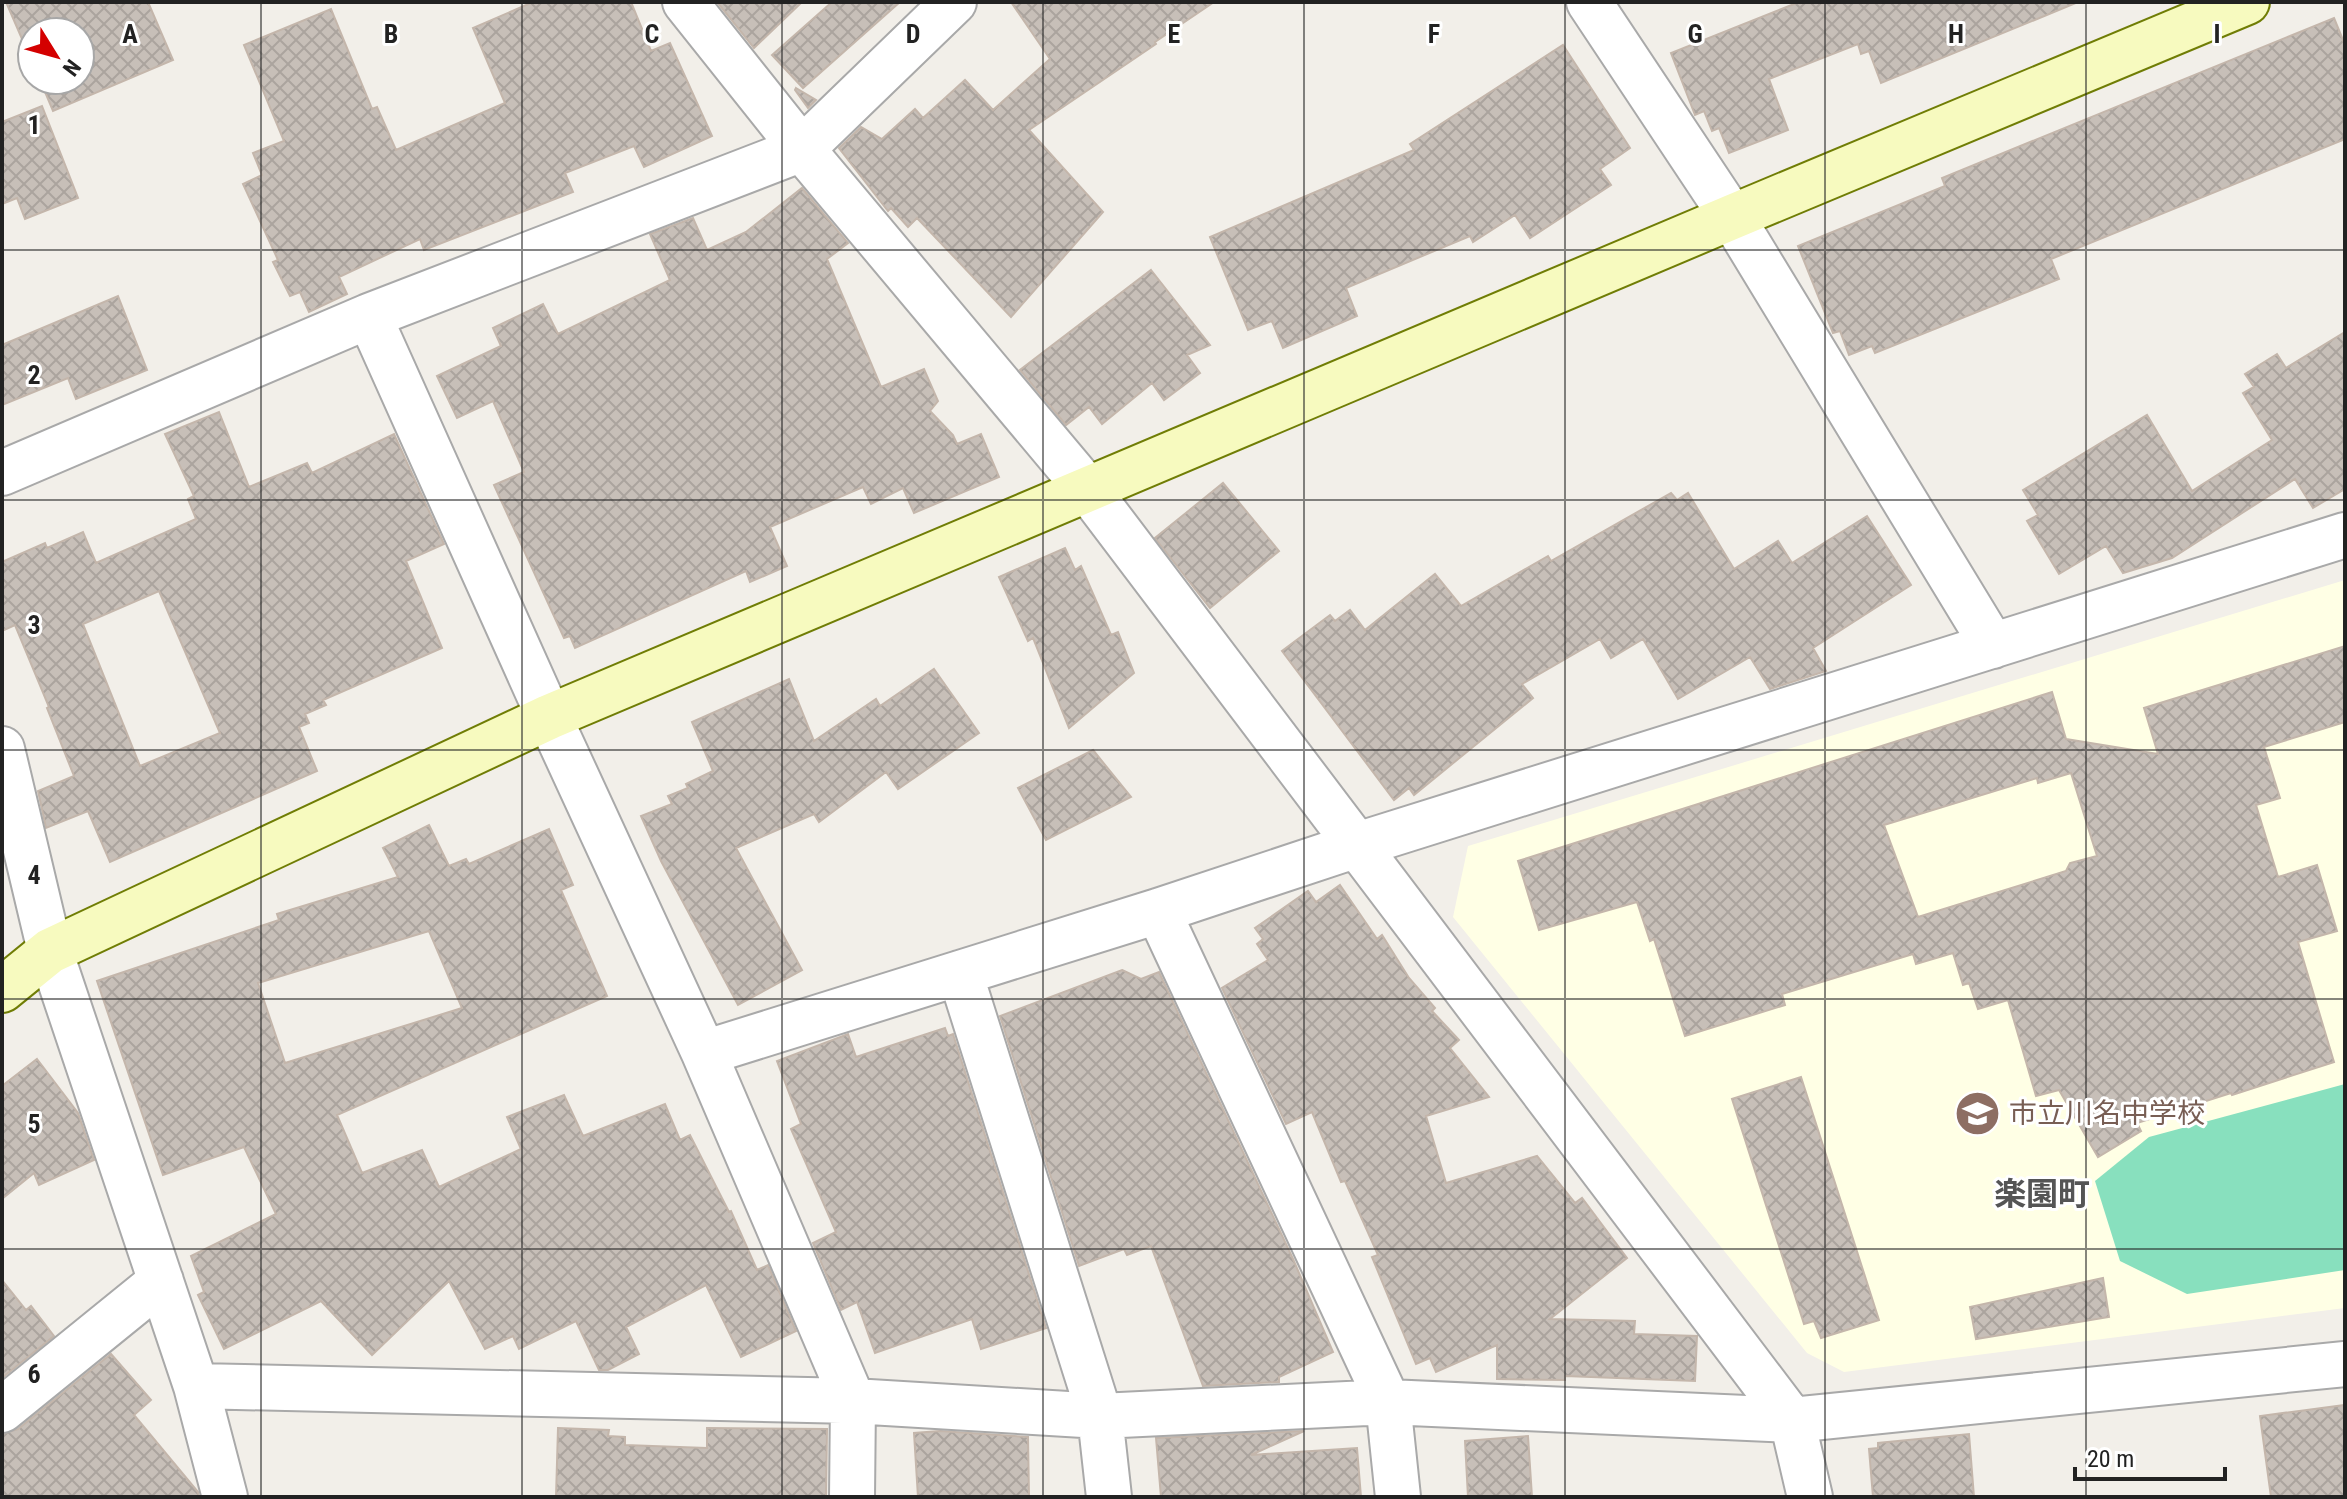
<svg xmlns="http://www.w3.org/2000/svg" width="2347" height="1499" viewBox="0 0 2347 1499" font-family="'Roboto Condensed','Noto Sans JP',sans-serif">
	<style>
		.education { fill: #ffffe5 }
		.pitch { fill: #88e0be }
		.building { fill: url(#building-cross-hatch); stroke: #c4b6ab; stroke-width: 2; fill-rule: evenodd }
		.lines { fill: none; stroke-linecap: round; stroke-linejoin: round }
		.street-casing { stroke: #a9a9a9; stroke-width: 48 }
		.secondary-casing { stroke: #707d05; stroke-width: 48 }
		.street { stroke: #fff; stroke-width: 44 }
		.secondary { stroke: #f7fabf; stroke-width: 44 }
		.grid { fill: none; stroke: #222; stroke-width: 2; stroke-opacity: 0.55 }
		.labels { text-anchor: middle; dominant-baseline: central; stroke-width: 6; stroke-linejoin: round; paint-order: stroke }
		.education-label { font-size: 28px; fill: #785e54; stroke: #fff; text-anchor: start }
		.quarter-label { font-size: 32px; font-weight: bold; fill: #555; stroke: #fff }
		.grid-label { font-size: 26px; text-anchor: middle; font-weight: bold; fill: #222; stroke: #fff; stroke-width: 6; stroke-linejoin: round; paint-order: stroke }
	</style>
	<defs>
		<pattern id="building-cross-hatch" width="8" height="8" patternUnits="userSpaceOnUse" patternTransform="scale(2)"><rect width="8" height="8" fill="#c7bfb8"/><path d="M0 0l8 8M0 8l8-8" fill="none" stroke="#aba49e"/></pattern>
	</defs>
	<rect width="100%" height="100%" fill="#f2efe9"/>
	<path class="education" d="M 2345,580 L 2345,1308 L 1844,1372 L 1807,1353 L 1453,917 L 1468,846 Z"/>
	<path class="pitch" d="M 2345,1084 L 2345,1270 L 2187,1294 L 2120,1261 L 2095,1181 L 2149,1137 Z"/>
	<path class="building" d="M 6,2 L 148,2 L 173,60 L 53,111 L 40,80 L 80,80 L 80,32 L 32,32 L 32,62 Z
		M 533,2 L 631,2 L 651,51 L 670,43 L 712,136 L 644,167 L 634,146 L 565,173 L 573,192 L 424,250 L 420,239 L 339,277 L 347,294 L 309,312 L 300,292 L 290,296 L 273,262 L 278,260 L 243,184 L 262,175 L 253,153 L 284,141 L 244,45 L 331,9 L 372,109 L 377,107 L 396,150 L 505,103 L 473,28 Z
		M 717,2 L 802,2 L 754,48 Z
		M 832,2 L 900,2 L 803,88 L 772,55 Z
		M 1011,2 L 1214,2 L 1155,42 L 1156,44 L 1029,130 L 1103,212 L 1011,317 L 917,218 L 908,227 L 891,208 L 888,211 L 839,148 L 861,127 L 882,139 L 915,109 L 923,118 L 965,80 L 993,110 L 1050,59 Z
		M 1799,2 L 2075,2 L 2076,3 L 1881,83 L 1869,51 L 1861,54 L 1858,44 L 1769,79 L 1788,130 L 1729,153 L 1719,128 L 1712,131 L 1704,111 L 1695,115 L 1671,53 Z
		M 2334,18 L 2345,45 L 2345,139 L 2051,259 L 2059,279 L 1875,353 L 1872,346 L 1849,355 L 1840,331 L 1833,333 L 1798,246 L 1945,186 L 1942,178 Z
		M 1563,45 L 1630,148 L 1600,169 L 1611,185 L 1530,238 L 1515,215 L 1473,242 L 1470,236 L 1346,288 L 1357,316 L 1283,348 L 1272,321 L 1248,330 L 1210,237 L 1414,150 L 1410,144 Z
		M 796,88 L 816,100 L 808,108 L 795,90 Z
		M 42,106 L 78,198 L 25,219 L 17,198 L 2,204 L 2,122 Z
		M 802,188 L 848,243 L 827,259 L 881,387 L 924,369 L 938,401 L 930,411 L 953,435 L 957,444 L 981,434 L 999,477 L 914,513 L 903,488 L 871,504 L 863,487 L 770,527 L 787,566 L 750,582 L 746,571 L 575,648 L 570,636 L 564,638 L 494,485 L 524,472 L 493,401 L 457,418 L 437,376 L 501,346 L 493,328 L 543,304 L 558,334 L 670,280 L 650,234 L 693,218 L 707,250 L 746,232 Z
		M 1151,270 L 1210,345 L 1187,355 L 1200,373 L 1164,400 L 1152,383 L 1102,424 L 1089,407 L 1066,425 L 1020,370 Z
		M 118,296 L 147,370 L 76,399 L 68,378 L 2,405 L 2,345 Z
		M 2345,332 L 2345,489 L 2313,508 L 2295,479 L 2172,558 L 2123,573 L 2106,546 L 2059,574 L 2027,521 L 2038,515 L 2023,490 L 2147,415 L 2192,491 L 2272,440 L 2243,393 L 2254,387 L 2245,374 L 2277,354 L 2286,368 Z
		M 219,412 L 249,487 L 307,463 L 312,473 L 394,434 L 444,544 L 406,561 L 442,648 L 323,700 L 326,705 L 305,714 L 309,723 L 299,727 L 317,771 L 110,862 L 88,811 L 46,828 L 38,791 L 74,776 L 47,708 L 49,707 L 15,625 L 2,631 L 2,562 L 45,543 L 47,548 L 83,532 L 96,563 L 196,519 L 188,499 L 194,496 L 165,434 ZM 159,591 L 220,733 L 140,766 L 83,624 Z
		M 1223,483 L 1279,551 L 1210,608 L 1155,538 Z
		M 1671,493 L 1677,500 L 1688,493 L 1734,569 L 1778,541 L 1792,563 L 1867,516 L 1911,585 L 1813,648 L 1826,671 L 1770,689 L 1750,657 L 1678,699 L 1643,639 L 1611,658 L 1600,639 L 1522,684 L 1533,698 L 1414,795 L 1409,788 L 1394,800 L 1282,651 L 1330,615 L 1335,621 L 1350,610 L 1365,630 L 1435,574 L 1461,606 L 1548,556 L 1551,561 Z
		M 1065,548 L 1075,570 L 1081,566 L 1111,635 L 1118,632 L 1134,673 L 1069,728 L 1033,638 L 1028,641 L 999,577 Z
		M 2345,646 L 2345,722 L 2264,747 L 2280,798 L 2256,805 L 2278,877 L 2317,865 L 2337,931 L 2298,942 L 2334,1062 L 2232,1095 L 2231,1093 L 2137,1123 L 2141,1131 L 2098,1157 L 2059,1090 L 2036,1096 L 2008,1000 L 1978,1009 L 1969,983 L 1963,985 L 1953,953 L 1916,964 L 1913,954 L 1782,994 L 1785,1005 L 1685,1036 L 1654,939 L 1650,941 L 1637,902 L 1539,930 L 1518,861 L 2052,692 L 2066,739 L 2158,754 L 2144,708 ZM 2071,773 L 2097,856 L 2070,863 L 2066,871 L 1918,917 L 1884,825 L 2037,778 L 2038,783 Z
		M 934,669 L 979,733 L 898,789 L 886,772 L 819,822 L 814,814 L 736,848 L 802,970 L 738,1005 L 661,861 L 641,816 L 672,804 L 668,796 L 688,788 L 686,784 L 713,771 L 692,722 L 789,679 L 814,741 L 876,699 L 880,706 Z
		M 1093,750 L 1131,797 L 1046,840 L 1018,788 Z
		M 429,825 L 449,866 L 466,859 L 469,864 L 549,829 L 573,885 L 561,890 L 607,996 L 337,1115 L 362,1173 L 422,1150 L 439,1187 L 521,1149 L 507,1117 L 564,1095 L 583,1136 L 665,1104 L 680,1140 L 690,1135 L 729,1212 L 731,1211 L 757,1270 L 768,1265 L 796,1331 L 741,1357 L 706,1285 L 626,1327 L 639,1354 L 608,1370 L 599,1370 L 576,1321 L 519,1349 L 513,1336 L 485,1349 L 449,1281 L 372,1355 L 321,1301 L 224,1349 L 198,1295 L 204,1292 L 191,1256 L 276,1214 L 244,1147 L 163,1175 L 97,981 L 279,920 L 277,914 L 398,877 L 383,848 ZM 429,931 L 462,1008 L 285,1063 L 258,983 Z
		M 1340,885 L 1377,939 L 1382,935 L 1409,978 L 1435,1008 L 1432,1011 L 1459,1040 L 1450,1048 L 1489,1097 L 1426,1116 L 1446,1183 L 1537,1156 L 1575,1203 L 1582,1198 L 1627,1258 L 1550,1319 L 1635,1321 L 1634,1334 L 1697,1336 L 1695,1381 L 1565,1376 L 1565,1380 L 1497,1379 L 1497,1345 L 1436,1372 L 1430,1358 L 1416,1364 L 1372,1257 L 1378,1255 L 1345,1181 L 1341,1182 L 1312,1112 L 1286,1124 L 1222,988 L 1268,960 L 1257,944 L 1263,939 L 1255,928 L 1308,891 L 1316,902 Z
		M 1122,970 L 1141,979 L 1159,972 L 1293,1259 L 1333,1352 L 1279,1377 L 1279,1382 L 1203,1386 L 1151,1246 L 1127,1255 L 1124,1249 L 1079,1266 L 1000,1016 Z
		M 945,1028 L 948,1036 L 953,1034 L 1046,1328 L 981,1349 L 972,1319 L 875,1353 L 857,1302 L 841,1310 L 813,1243 L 836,1232 L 791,1129 L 801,1124 L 777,1061 L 848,1034 L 856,1057 Z
		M 37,1059 L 78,1113 L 94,1160 L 39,1185 L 34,1173 L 2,1199 L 2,1086 Z
		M 1801,1077 L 1879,1320 L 1821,1338 L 1814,1321 L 1804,1324 L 1732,1099 Z
		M 2103,1278 L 2109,1317 L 1976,1339 L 1970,1307 Z
		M 2,1280 L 26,1310 L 31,1306 L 54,1336 L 2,1378 Z
		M 111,1354 L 151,1400 L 134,1415 L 198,1492 L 199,1497 L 2,1497 L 2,1434 L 18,1429 Z
		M 2345,1405 L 2345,1497 L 2271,1497 L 2260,1416 Z
		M 558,1428 L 609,1430 L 608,1436 L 625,1437 L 625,1445 L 707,1448 L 707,1428 L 827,1429 L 826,1497 L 556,1497 Z
		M 940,1431 L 1028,1437 L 1029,1497 L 918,1497 L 914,1433 Z
		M 1304,1431 L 1251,1455 L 1357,1448 L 1361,1497 L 1161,1497 L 1156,1438 Z
		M 1969,1434 L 1974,1497 L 1873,1497 L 1869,1449 L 1878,1448 L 1878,1443 Z
		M 1528,1436 L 1532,1497 L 1468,1497 L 1465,1441 Z"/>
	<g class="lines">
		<defs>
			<path id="street" d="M 685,2 L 802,149 L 1088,490 L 1792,1420 L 1810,1497
				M 1589,2 L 1732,217 L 1993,646
				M 369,316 L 549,717 L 704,1053 L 853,1401 L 852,1497
				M 2,473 L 369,316 L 802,149 L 954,2
				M 2,749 L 50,951 L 196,1386 L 225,1497
				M 1158,911 L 1388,1402 L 1398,1497
				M 960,973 L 1100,1416 L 1109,1497
				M 704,1053 L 1158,911 L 1357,845 L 2345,535
				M 196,1386 L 853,1401 L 1100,1416 L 1388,1402 L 1792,1420 L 2345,1364
				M 2,1410 L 161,1281"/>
			<path id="secondary" d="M 2,990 L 50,951 L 549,717 L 1732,217 L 2247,2"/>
		</defs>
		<use href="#street" class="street-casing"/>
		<use href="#secondary" class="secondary-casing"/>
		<use href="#street" class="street"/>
		<use href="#secondary" class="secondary"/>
	</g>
	<path class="grid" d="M 261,2 L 261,1497M 522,2 L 522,1497M 782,2 L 782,1497M 1043,2 L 1043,1497M 1304,2 L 1304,1497M 1565,2 L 1565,1497M 1825,2 L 1825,1497M 2086,2 L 2086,1497M 2,250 L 2345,250M 2,500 L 2345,500M 2,750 L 2345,750M 2,999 L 2345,999M 2,1249 L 2345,1249"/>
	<defs>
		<symbol id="school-disc" viewBox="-11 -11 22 22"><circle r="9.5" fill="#8d6e63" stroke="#fff"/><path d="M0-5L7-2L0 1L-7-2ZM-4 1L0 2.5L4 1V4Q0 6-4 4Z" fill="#fff"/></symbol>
	</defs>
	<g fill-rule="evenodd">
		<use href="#school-disc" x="1952" y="1088" width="51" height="51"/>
	</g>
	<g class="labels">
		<g class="education-label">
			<text x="2009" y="1113">市立川名中学校</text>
		</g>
		<g class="quarter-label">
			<text x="2042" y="1194">楽園町</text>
		</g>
	</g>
	<g class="grid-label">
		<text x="130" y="43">A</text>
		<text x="391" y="43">B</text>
		<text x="652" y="43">C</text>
		<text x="913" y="43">D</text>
		<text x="1174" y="43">E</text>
		<text x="1434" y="43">F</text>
		<text x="1695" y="43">G</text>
		<text x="1956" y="43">H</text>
		<text x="2217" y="43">I</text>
		<text x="34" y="134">1</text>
		<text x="34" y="384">2</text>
		<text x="34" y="634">3</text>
		<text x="34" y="884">4</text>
		<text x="34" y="1133">5</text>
		<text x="34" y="1383">6</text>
	</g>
	<rect width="2347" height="1499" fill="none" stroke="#222222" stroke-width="8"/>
	<g transform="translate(56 56) rotate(127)"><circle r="38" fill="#ffffff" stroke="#a7a7a7" stroke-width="2"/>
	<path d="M0-6L14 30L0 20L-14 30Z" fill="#d40000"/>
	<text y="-12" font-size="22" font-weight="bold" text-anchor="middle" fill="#222222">N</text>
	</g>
	<path d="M2075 1467v12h150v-12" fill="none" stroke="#222222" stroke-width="4"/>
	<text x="2087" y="1467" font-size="24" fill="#222222" stroke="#ffffff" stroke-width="6" paint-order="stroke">20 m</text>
</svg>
